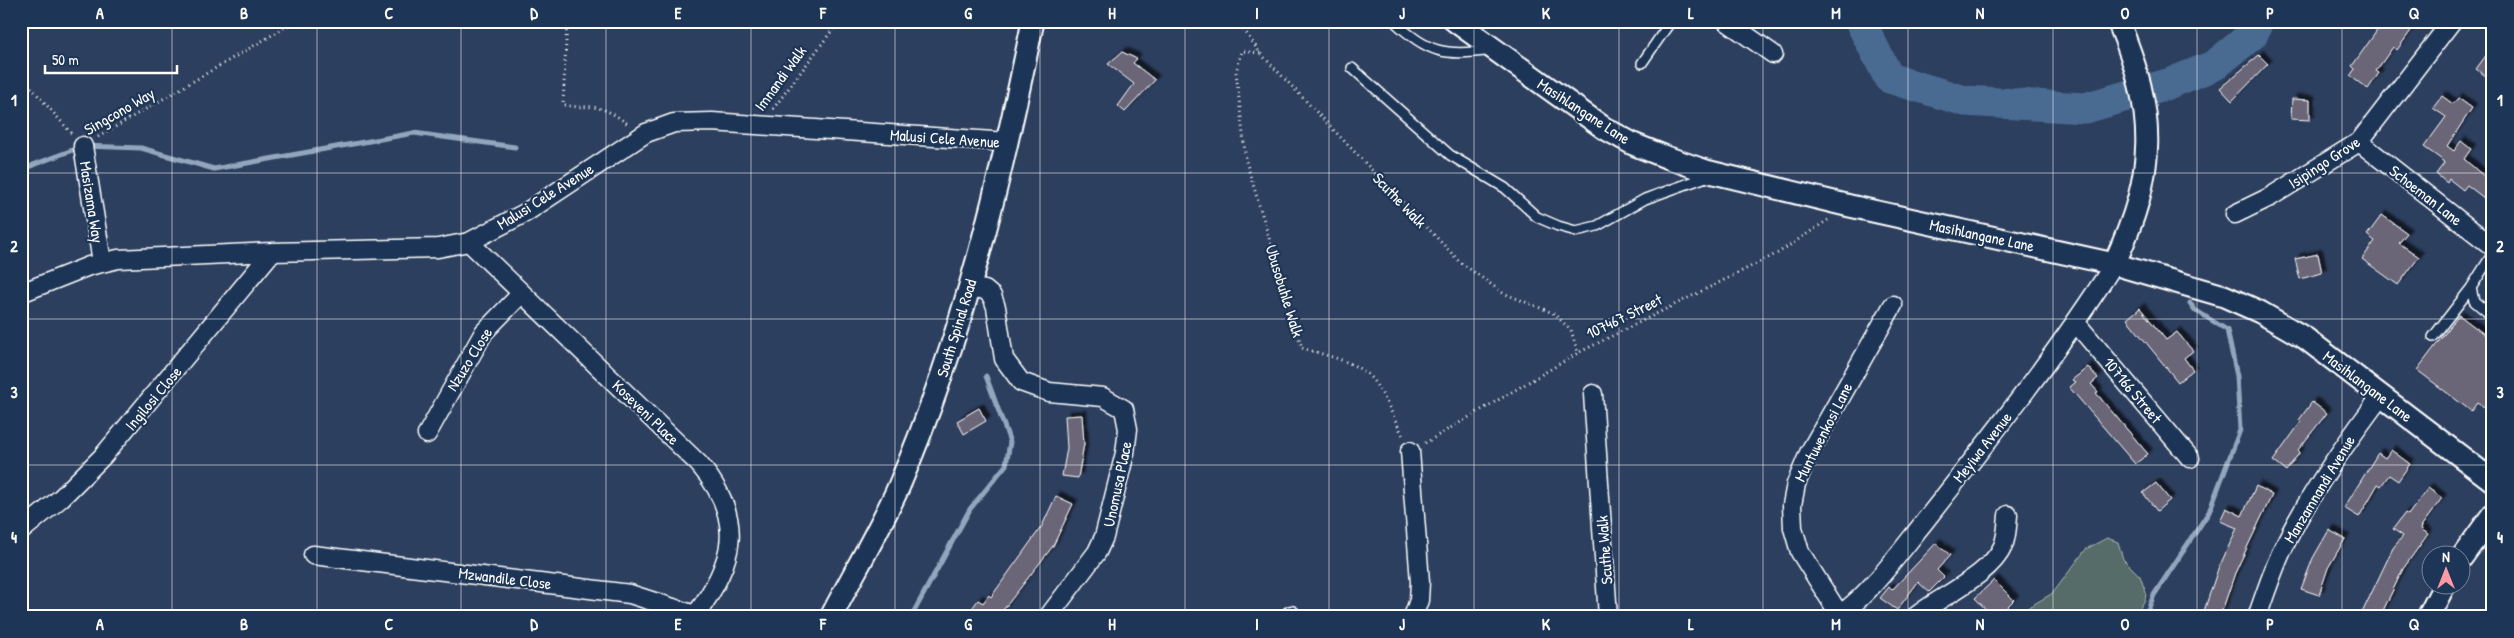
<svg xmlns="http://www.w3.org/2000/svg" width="2514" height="638" viewBox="0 0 2514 638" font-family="'Patrick Hand',sans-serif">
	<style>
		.green { fill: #566c68; stroke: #aab6b4 }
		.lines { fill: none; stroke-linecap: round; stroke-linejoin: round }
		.stream { stroke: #92a6bd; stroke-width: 5 }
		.river { stroke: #4a6b91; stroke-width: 31 }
		.building { fill: #6b6678; stroke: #fff; filter: url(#shadow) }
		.service-casing { stroke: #fff; stroke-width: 12 }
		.minor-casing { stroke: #fff; stroke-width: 21 }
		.tertiary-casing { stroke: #fff; stroke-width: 25 }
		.path { stroke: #fff; stroke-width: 3; stroke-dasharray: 1 4; stroke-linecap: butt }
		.service { stroke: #1d3557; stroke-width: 9 }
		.minor { stroke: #1d3557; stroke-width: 18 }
		.tertiary { stroke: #1d3557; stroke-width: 21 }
		.grid { fill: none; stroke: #fff; stroke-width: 1; stroke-opacity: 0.55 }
		.labels { text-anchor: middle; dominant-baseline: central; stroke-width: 4.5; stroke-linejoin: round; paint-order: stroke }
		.street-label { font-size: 16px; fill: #fff; stroke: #1d3557 }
		.neatline { fill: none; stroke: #fff; stroke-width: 2 }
		.grid-label { font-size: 16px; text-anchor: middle; font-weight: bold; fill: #fff }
	</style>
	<defs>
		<filter id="shadow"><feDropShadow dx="4.5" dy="-4.5" stdDeviation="1" flood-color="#0009"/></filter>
	</defs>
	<rect width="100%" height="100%" fill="#2d3f5e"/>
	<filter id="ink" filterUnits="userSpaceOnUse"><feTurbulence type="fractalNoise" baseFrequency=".02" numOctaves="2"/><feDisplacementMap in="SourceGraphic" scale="10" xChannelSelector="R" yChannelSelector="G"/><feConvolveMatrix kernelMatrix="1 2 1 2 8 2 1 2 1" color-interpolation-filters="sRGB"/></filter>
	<g filter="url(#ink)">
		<path class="green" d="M 2107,538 L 2118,542 L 2123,559 L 2140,576 L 2146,593 L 2145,600 L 2134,617 L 2012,617 L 2053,593 L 2086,549 Z"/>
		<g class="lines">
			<path class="stream" d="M 21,173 L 33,165 L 83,146 L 141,148 L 214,169 L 414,133 L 515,147
				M 911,617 L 970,509 L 1006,465 L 1010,442 L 986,376
				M 2145,617 L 2154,595 L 2209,512 L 2240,430 L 2237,376 L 2227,330 L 2195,310 L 2190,303"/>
			<path class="river" d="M 1860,21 L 1889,78 L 1965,101 L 2085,108 L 2168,84 L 2215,65 L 2253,34 L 2258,21"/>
		</g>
		<path class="building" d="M 2390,21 L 2418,21 L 2397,50 L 2393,47 L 2376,71 L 2379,73 L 2368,89 L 2350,76 L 2355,69 L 2352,66 L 2381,25 L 2385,28 Z
			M 2493,46 L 2493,81 L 2476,69 Z
			M 1122,52 L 1137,59 L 1133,63 L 1155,80 L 1125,112 L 1118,106 L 1134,84 L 1108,64 Z
			M 2259,55 L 2268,64 L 2232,101 L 2220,88 Z
			M 2442,96 L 2453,104 L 2458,98 L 2472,108 L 2447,146 L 2454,151 L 2461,141 L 2471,149 L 2464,159 L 2493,184 L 2493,205 L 2467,185 L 2463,190 L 2449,179 L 2447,183 L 2436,174 L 2445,162 L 2424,147 L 2446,117 L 2433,108 Z
			M 2292,99 L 2310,100 L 2310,120 L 2291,119 Z
			M 2382,215 L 2407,233 L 2399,243 L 2419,257 L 2398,285 L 2362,259 L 2375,241 L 2367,235 Z
			M 2318,254 L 2322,273 L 2300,279 L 2295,259 Z
			M 2140,308 L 2166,340 L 2177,332 L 2193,351 L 2184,358 L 2193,370 L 2178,382 L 2127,319 Z
			M 2459,315 L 2493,341 L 2493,414 L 2477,403 L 2471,411 L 2417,370 Z
			M 2088,367 L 2098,378 L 2091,384 L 2098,392 L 2096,393 L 2148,454 L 2135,464 L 2069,387 L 2075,382 L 2072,380 Z
			M 2312,402 L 2327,413 L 2298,450 L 2300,452 L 2286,471 L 2273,461 L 2301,422 L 2299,420 Z
			M 979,408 L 986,421 L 964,434 L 957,421 Z
			M 1082,415 L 1084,444 L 1078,478 L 1062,476 L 1067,448 L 1065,416 Z
			M 2391,450 L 2410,464 L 2398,481 L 2389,475 L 2381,486 L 2378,484 L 2359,517 L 2344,508 L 2378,453 L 2385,458 Z
			M 2156,483 L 2170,500 L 2157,511 L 2143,493 Z
			M 2256,486 L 2272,495 L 2235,573 L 2220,617 L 2202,617 L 2217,572 L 2237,528 L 2220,521 L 2226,508 L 2242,516 Z
			M 2428,488 L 2442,498 L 2422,525 L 2421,529 L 2428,534 L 2403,569 L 2380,617 L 2360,617 L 2393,548 L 2403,536 L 2393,529 L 2405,513 L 2408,515 Z
			M 1056,496 L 1073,504 L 1053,546 L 1000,614 L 1003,617 L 966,617 L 978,600 L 983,603 L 989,595 L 991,597 L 1042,526 Z
			M 2329,530 L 2345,539 L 2328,568 L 2319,595 L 2301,589 L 2313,558 Z
			M 1936,543 L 1950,555 L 1937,570 L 1944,577 L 1929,592 L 1918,582 L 1897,610 L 1880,598 L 1889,587 L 1892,590 Z
			M 1994,580 L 2014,600 L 1997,617 L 1993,617 L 1975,598 Z"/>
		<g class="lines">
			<defs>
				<path id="service" d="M 1394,21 C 1427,53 1446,57 1491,50
					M 1642,63 L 1671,21
					M 1352,68 L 1450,155 L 1505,188 L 1537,217 L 1558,226 L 1576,231 L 1597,226 L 1645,199 L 1709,176
					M 2493,253 L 2471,288 L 2474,301 L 2493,317
					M 2433,337 L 2471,288"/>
				<path id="minor" d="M 1726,21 L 1773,54
					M 2359,142 L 2493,247
					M 83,146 L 102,262
					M 2235,214 L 2270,197 L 2359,142 L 2452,21
					M 469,242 L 699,464 C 746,519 735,563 694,617
					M 969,287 L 985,290 L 992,296 L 996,307 L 1004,359 L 1021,382 L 1049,392 L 1103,397 L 1124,409 L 1128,429 L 1125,453 L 1104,537 L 1097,552 L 1048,617
					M 21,293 L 89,266 L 118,259 L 272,252 L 438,248 L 469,242 L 525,213 L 646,133 L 674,123 L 712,122 L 1008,142
					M 2076,323 L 2190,458
					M 1593,394 L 1608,617
					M 427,434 L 484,332 L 522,293
					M 1410,451 L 1420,582 L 1419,600 L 1413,617
					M 21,531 L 61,498 L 103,456 L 272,252
					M 313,555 L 630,594 L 695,615
					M 1289,617 L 1291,615
					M 1835,617 C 1863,603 1901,551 1921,526 C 1988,441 2056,355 2114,264
					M 1841,617 L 1800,552 L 1793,528 L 1792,505 L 1796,484 L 1809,453 L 1893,305
					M 1915,617 C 1940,596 1990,576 2003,546 C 2007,536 2007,526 2008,515
					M 2257,617 C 2266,592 2274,566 2286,542 C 2312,490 2346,443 2381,396"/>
				<path id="tertiary" d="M 1455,21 L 1604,128 L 1633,144 L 1666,157 L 1706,171 L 1850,206 L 2114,264 L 2224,296 L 2260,312 L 2305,338 L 2493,481
					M 2114,264 C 2157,172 2157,114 2118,21
					M 2462,557 L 2493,514
					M 831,617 C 853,574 879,531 899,486 C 963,337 1001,180 1033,21
					M 2428,617 L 2444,586"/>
			</defs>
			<use href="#service" class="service-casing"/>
			<use href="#minor" class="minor-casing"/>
			<use href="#tertiary" class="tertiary-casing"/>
			<path class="path" d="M 567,21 L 563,104 C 574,109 587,105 598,108 C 610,111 620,118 629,125
				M 1238,21 L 1260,53 L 1460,262 L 1503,293 L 1553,313 L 1571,330 L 1578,353
				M 1260,53 L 1242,51 L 1236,72 L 1246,161 L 1302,348 C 1323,355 1348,359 1366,373 C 1380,384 1395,420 1403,436
				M 21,76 L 72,134
				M 773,109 L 839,21
				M 98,137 L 296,21
				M 1425,443 L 1578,353 L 1778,253 L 1828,220"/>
			<use href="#service" class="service"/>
			<use href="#minor" class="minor"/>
			<use href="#tertiary" class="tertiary"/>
		</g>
	</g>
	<path class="grid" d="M 172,21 L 172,617M 317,21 L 317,617M 461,21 L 461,617M 606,21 L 606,617M 751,21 L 751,617M 895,21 L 895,617M 1040,21 L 1040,617M 1185,21 L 1185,617M 1329,21 L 1329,617M 1474,21 L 1474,617M 1619,21 L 1619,617M 1763,21 L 1763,617M 1908,21 L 1908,617M 2053,21 L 2053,617M 2197,21 L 2197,617M 2342,21 L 2342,617M 21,173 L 2493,173M 21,319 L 2493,319M 21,465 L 2493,465"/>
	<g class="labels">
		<g class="street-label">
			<text transform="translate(780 78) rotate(-54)">Imnandi Walk</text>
			<text transform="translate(119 111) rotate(-30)">Singcono Way</text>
			<text transform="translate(1584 111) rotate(33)">Masihlangane Lane</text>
			<text transform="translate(945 138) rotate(4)">Malusi Cele Avenue</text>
			<text transform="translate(2324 162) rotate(-33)">Isipingo Grove</text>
			<text transform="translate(2426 195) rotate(38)">Schoeman Lane</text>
			<text transform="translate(545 196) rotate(-32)">Malusi Cele Avenue</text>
			<text transform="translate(1400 200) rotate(46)">Scuthe Walk</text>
			<text transform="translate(92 202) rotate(81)">Masizama Way</text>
			<text transform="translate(1982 235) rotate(12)">Masihlangane Lane</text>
			<text transform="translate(1285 291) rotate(73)">Ubusobuhle Walk</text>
			<text transform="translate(1624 316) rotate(-26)">107467 Street</text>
			<text transform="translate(956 328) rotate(-73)">South Spinal Road</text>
			<text transform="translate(469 359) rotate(-58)">Nzuzo Close</text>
			<text transform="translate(2368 386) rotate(37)">Masihlangane Lane</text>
			<text transform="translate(2133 390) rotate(50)">107166 Street</text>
			<text transform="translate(153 398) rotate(-50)">Ingilosi Close</text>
			<text transform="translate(646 412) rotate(44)">Koseveni Place</text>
			<text transform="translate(1823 432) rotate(-63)">Muntuwenkosi Lane</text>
			<text transform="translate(1982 447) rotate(-52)">Meyiwa Avenue</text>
			<text transform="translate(1117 484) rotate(-78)">Unomusa Place</text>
			<text transform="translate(2319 489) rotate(-59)">Manzamnandi Avenue</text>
			<text transform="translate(1604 550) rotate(-94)">Scuthe Walk</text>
			<text transform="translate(505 578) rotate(7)">Mzwandile Close</text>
		</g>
	</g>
	<rect width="2514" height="638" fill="none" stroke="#1d3557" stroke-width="55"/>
	<g transform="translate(2446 570)"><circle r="24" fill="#1d3557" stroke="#77869a"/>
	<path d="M0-4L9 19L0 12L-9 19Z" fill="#ff9aa2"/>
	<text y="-8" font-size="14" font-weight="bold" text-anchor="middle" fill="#ffffff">N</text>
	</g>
	<path d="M45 65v8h132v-8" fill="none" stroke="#ffffff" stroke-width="2.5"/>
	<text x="52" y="65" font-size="15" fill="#ffffff" stroke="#1d3557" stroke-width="4" paint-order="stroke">50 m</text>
	<rect x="28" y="28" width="2458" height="582" class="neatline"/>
	<g class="grid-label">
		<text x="100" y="19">A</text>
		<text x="244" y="19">B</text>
		<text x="389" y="19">C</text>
		<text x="534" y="19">D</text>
		<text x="678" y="19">E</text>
		<text x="823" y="19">F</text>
		<text x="968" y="19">G</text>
		<text x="1112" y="19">H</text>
		<text x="1257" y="19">I</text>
		<text x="1402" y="19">J</text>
		<text x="1546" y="19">K</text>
		<text x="1691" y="19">L</text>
		<text x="1836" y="19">M</text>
		<text x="1980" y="19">N</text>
		<text x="2125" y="19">O</text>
		<text x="2270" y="19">P</text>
		<text x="2414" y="19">Q</text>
		<text x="14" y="106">1</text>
		<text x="2500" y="106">1</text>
		<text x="14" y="252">2</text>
		<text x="2500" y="252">2</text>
		<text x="14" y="398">3</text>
		<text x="2500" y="398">3</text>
		<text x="14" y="543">4</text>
		<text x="2500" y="543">4</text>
		<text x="100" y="630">A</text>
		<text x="244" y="630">B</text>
		<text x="389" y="630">C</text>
		<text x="534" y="630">D</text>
		<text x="678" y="630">E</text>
		<text x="823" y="630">F</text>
		<text x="968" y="630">G</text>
		<text x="1112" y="630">H</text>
		<text x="1257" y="630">I</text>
		<text x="1402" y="630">J</text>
		<text x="1546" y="630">K</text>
		<text x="1691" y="630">L</text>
		<text x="1836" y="630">M</text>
		<text x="1980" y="630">N</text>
		<text x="2125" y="630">O</text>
		<text x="2270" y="630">P</text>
		<text x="2414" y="630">Q</text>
	</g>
</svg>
